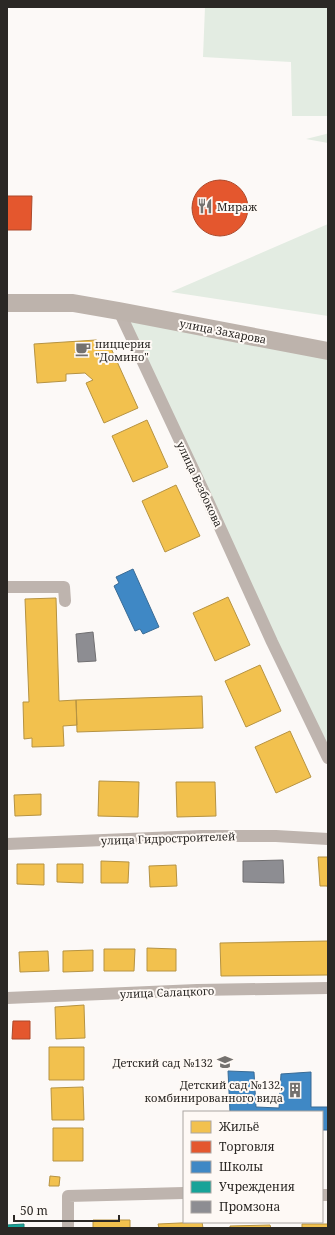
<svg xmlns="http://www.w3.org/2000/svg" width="335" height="1235" viewBox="0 0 335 1235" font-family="'Noto Serif',serif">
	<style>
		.green { fill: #e3ece2 }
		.homes { fill: #f2c14e; stroke: #b69342 }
		.shops { fill: #e4572e; stroke: #ac492b }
		.schools { fill: #3f88c5; stroke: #396b95 }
		.public { fill: #17a398; stroke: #1d7e76 }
		.industry { fill: #8d8d92; stroke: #706f71 }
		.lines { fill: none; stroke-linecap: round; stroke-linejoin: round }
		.minor { stroke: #beb4ae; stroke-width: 12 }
		.secondary { stroke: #bdb3ac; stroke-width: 18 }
		.labels { text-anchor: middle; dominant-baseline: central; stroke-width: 4; stroke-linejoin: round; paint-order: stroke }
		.poi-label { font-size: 11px; fill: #2b2825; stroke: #fef9f5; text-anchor: start }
		.street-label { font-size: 11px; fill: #2b2825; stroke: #fef9f5 }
	</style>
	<rect width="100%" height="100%" fill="#fcf9f7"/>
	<path class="green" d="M 205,7 L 328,7 L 328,116 L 292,116 L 291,62 L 203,57 Z
		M 328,133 L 328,143 L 306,139 L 326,134 Z
		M 328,224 L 328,316 L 171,292 Z
		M 119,311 L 328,351 L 328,762 Z"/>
	<path class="homes" d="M 96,340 L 110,346 L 138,408 L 104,423 L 86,383 L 93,380 L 85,373 L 66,374 L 66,381 L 37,383 L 34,344 Z
		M 147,420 L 168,467 L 133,482 L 112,436 Z
		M 176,485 L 200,536 L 165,552 L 142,501 Z
		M 228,597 L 250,645 L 215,661 L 193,613 Z
		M 56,598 L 59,701 L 76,700 L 77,725 L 63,726 L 64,746 L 32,747 L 32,738 L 24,739 L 23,702 L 29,702 L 25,599 Z
		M 260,665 L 281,711 L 246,727 L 225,681 Z
		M 202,696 L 203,728 L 77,732 L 76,700 Z
		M 290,731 L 311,777 L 276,793 L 255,747 Z
		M 99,781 L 139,782 L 138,817 L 98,816 Z
		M 176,782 L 215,782 L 216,816 L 177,817 Z
		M 41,794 L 41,815 L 15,816 L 14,795 Z
		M 318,857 L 328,857 L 328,888 L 327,886 L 320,886 Z
		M 101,861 L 129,862 L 128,883 L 101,883 Z
		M 17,864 L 44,864 L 44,885 L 17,884 Z
		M 57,864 L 83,864 L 83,883 L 57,882 Z
		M 176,865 L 177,886 L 150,887 L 149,866 Z
		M 328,941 L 328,975 L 221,976 L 220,943 Z
		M 147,948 L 176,949 L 176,971 L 147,971 Z
		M 104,949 L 135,949 L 134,971 L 104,971 Z
		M 93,950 L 93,971 L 63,972 L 63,951 Z
		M 48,951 L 49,971 L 20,972 L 19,952 Z
		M 84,1005 L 85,1038 L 56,1039 L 55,1007 Z
		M 49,1047 L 84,1047 L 84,1080 L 49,1080 Z
		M 83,1087 L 84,1120 L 52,1120 L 51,1088 Z
		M 53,1128 L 83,1128 L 83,1161 L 53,1161 Z
		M 50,1176 L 60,1177 L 59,1186 L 49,1186 Z
		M 93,1220 L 130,1220 L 130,1228 L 93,1228 Z
		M 202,1222 L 203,1228 L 159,1228 L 158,1224 Z
		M 302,1224 L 328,1224 L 328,1228 L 302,1228 Z
		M 270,1225 L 271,1228 L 230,1228 L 230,1226 Z"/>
	<path class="shops" d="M192 208a28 28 0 1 1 56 0a28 28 0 1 1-56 0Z
		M 7,196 L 32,196 L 31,230 L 7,230 Z
		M 13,1021 L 30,1021 L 30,1039 L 12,1039 Z"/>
	<path class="schools" d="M 133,569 L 159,627 L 143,634 L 140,629 L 135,631 L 114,586 L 119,583 L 116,577 Z
		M 228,1071 L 254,1072 L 256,1107 L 279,1108 L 281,1074 L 311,1072 L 311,1107 L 328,1107 L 328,1130 L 322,1130 L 322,1112 L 230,1112 Z"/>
	<path class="public" d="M 24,1224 L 24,1228 L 7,1228 L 7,1225 Z"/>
	<path class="industry" d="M 93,632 L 96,661 L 78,662 L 76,634 Z
		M 283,860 L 284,883 L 243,882 L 243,861 Z"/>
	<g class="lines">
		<path class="minor" d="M 119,311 L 203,490 L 272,642 L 328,758
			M 7,587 L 64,587 L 65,601
			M 7,844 L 201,836 L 276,836 L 328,839
			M 7,998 L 197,990 L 328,988
			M 322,1195 L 328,1195
			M 68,1228 L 68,1196 L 184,1193"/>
		<path class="secondary" d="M 7,303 L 73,303 L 119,311 L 328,351"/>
	</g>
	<defs>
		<symbol id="restaurant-bare" viewBox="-9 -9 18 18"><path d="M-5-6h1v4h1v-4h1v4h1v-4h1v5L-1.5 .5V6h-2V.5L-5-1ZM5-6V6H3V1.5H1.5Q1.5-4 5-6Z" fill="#74716e" stroke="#fef9f5" stroke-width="2.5" paint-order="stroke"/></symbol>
		<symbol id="cafe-bare" viewBox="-9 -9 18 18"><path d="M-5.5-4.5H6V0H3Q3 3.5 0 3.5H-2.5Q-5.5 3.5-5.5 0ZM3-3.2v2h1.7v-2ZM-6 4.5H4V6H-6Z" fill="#74716e" stroke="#fef9f5" stroke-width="2.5" paint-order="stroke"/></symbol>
		<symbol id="school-bare" viewBox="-9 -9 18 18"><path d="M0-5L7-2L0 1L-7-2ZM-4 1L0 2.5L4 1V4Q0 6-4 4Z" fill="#74716e" stroke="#fef9f5" stroke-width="2.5" paint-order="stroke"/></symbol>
		<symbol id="building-bare" viewBox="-9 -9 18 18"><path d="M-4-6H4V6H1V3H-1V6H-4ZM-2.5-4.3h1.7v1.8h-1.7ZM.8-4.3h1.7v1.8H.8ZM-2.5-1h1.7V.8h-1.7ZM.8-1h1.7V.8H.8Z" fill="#74716e" stroke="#fef9f5" stroke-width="2.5" paint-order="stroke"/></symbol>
	</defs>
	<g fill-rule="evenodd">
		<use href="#restaurant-bare" x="194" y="195" width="22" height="22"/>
		<use href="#cafe-bare" x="72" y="338" width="22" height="22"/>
		<use href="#school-bare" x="214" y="1051" width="22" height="22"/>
		<use href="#building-bare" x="284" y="1079" width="22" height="22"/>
	</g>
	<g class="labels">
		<g class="poi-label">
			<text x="217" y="206">Мираж</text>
			<text x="95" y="343">пиццерия<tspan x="95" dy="13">"Домино"</tspan></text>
			<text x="213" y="1062" text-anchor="end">Детский сад №132</text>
			<text x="283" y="1084" text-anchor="end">Детский сад №132,<tspan x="283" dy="13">комбинированного вида</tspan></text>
		</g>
		<g class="street-label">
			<text transform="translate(223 331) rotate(11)">улица Захарова</text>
			<text transform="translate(200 484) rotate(65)">улица Безбокова</text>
			<text transform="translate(168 838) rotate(-2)">улица Гидростроителей</text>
			<text transform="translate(167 992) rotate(-2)">улица Салацкого</text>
		</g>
	</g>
	<rect width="335" height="1235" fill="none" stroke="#2b2825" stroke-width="16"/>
	<rect x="183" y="1111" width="140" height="112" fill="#fef9f5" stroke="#aaa5a2"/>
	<rect x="191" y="1121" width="20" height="12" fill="#f2c14e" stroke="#aaa5a2"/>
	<text x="219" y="1131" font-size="12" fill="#2b2825">Жильё</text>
	<rect x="191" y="1141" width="20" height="12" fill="#e4572e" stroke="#aaa5a2"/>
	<text x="219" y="1151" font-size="12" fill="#2b2825">Торговля</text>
	<rect x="191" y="1161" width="20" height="12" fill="#3f88c5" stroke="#aaa5a2"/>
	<text x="219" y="1171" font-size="12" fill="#2b2825">Школы</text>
	<rect x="191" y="1181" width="20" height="12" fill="#17a398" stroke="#aaa5a2"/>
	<text x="219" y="1191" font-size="12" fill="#2b2825">Учреждения</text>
	<rect x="191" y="1201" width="20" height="12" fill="#8d8d92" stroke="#aaa5a2"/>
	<text x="219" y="1211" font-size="12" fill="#2b2825">Промзона</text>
	<path d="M14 1215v6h105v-6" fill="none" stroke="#2b2825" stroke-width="2"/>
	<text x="20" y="1215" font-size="12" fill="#2b2825" stroke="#fef9f5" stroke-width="3" paint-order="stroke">50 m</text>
</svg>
